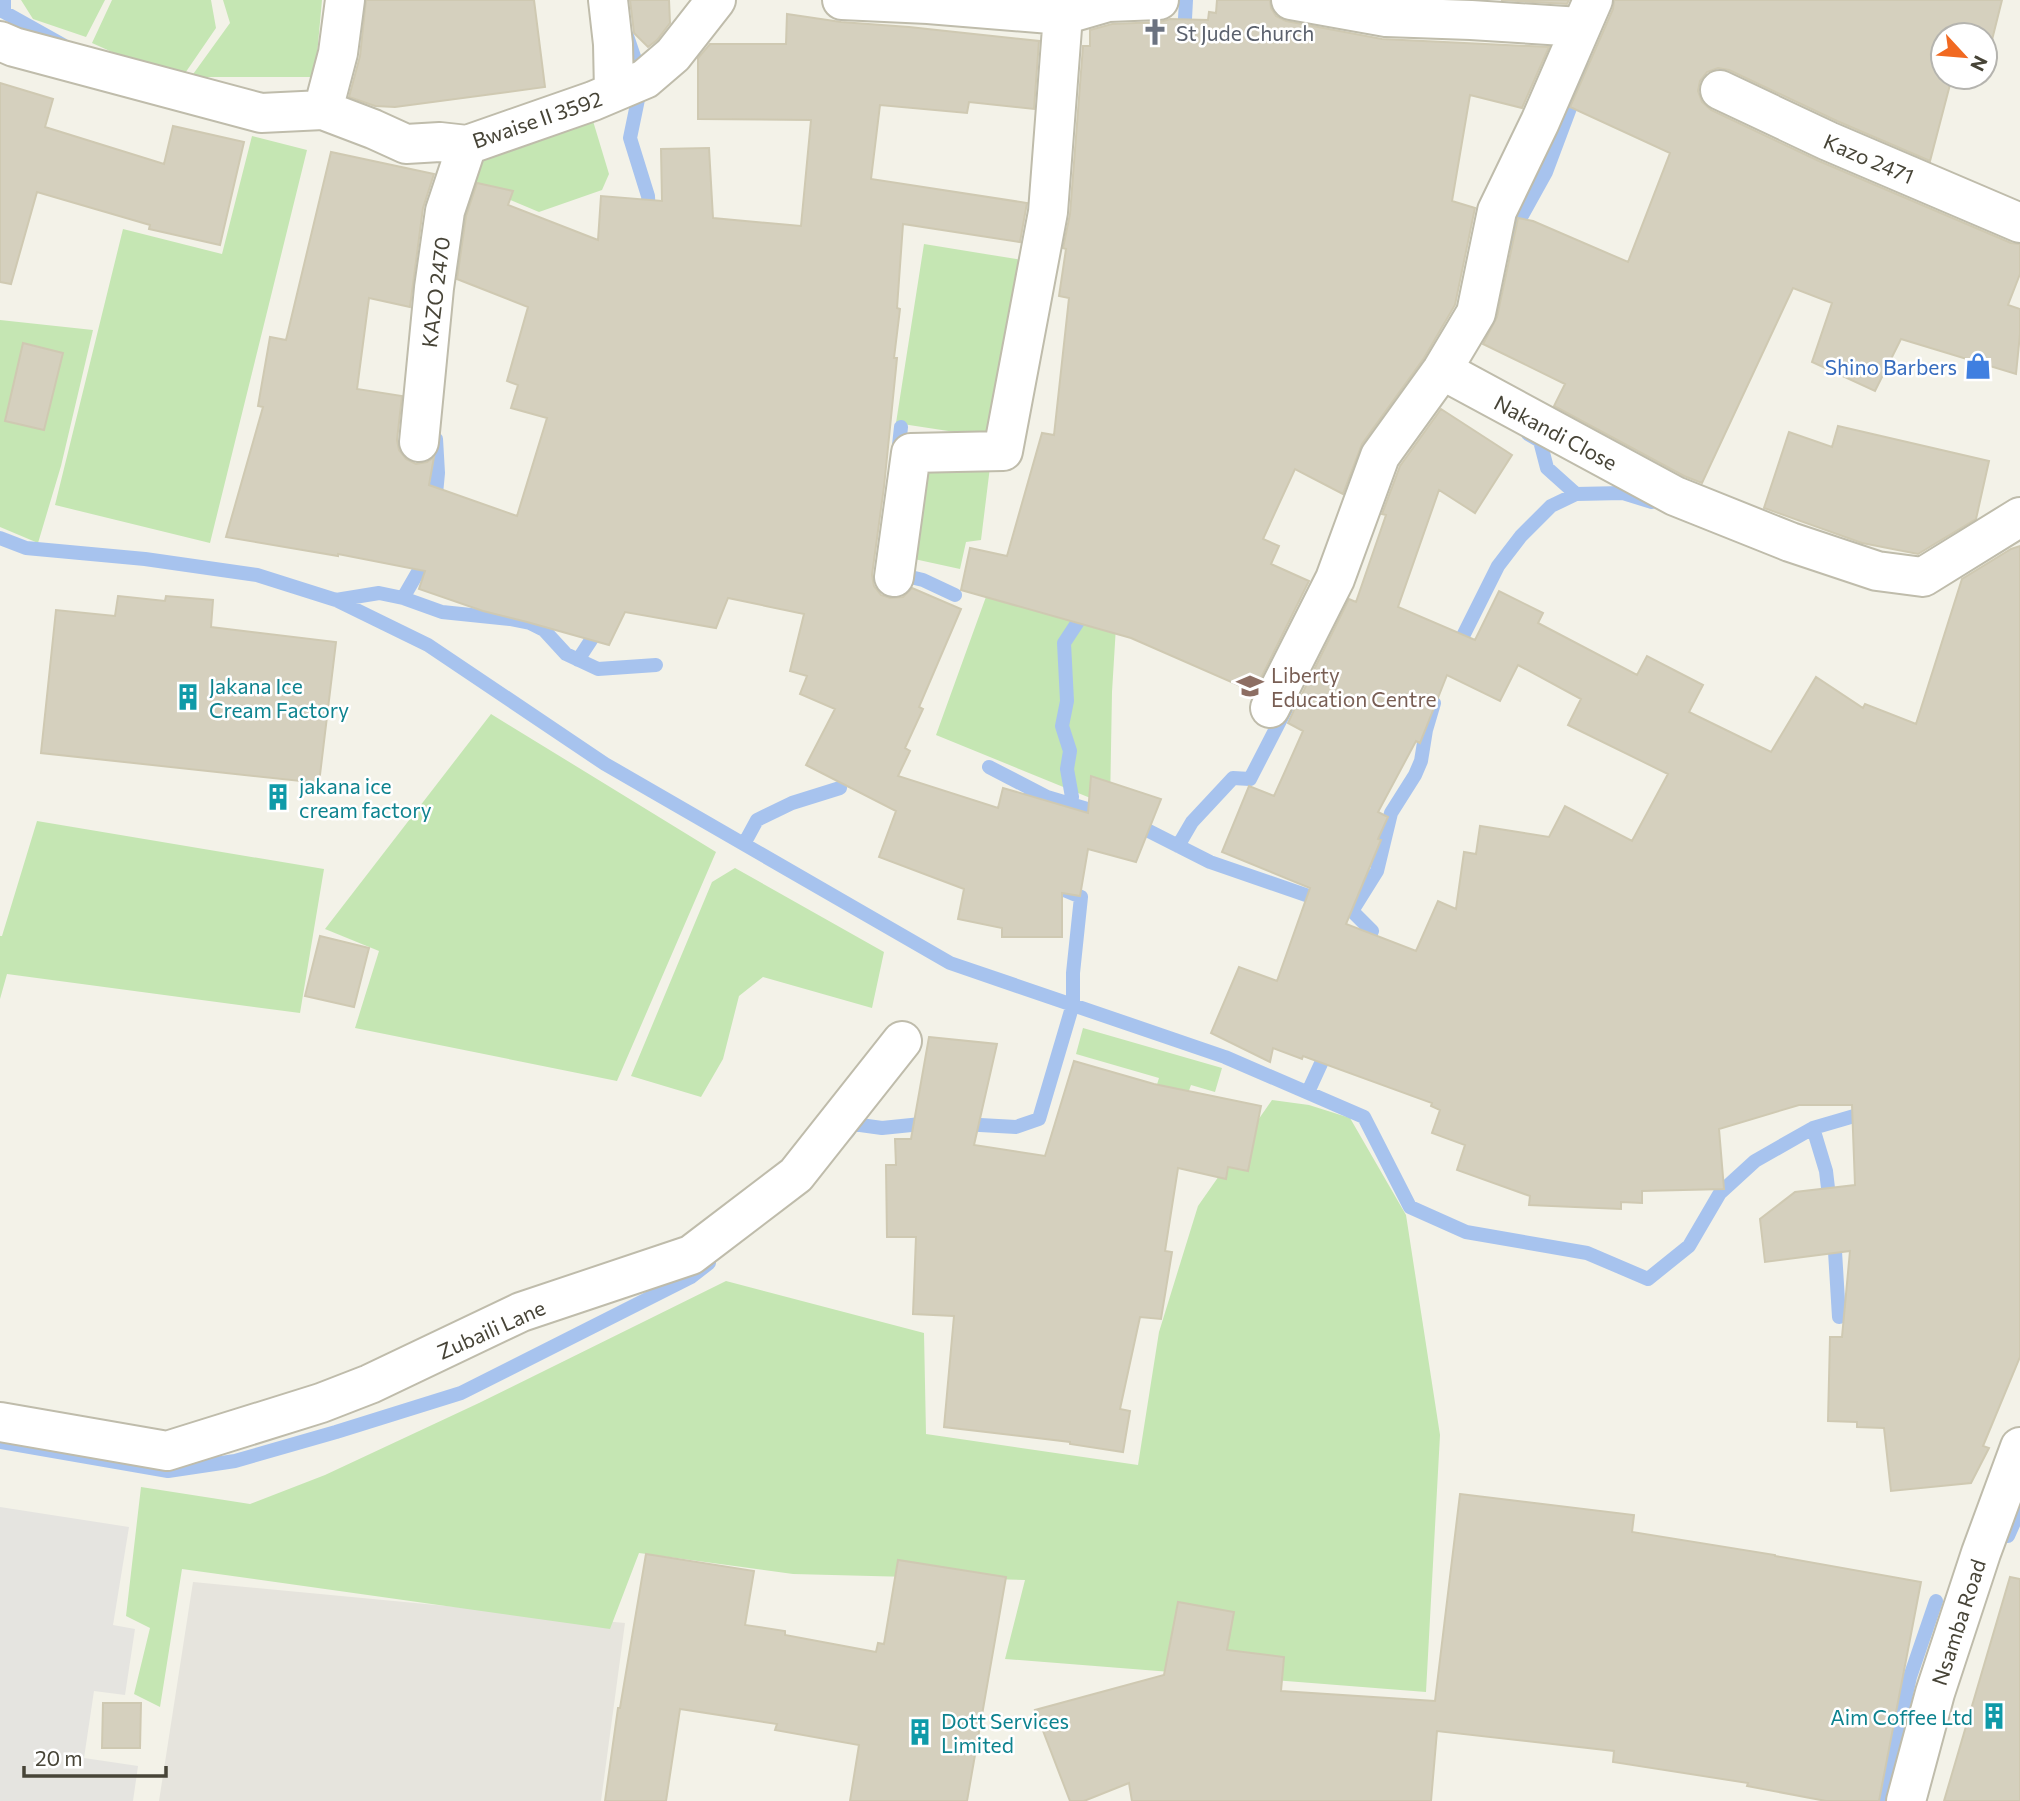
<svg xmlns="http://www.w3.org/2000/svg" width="2020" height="1801" viewBox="0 0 2020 1801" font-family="Commissioner,sans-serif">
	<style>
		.industrial { fill: #e6e4dd }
		.green { fill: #c5e6b3 }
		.parking { fill: #e5e4e0 }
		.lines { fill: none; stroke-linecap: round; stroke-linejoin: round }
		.stream { stroke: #a7c3ee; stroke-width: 14 }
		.building { fill: #d5d0be; stroke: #cfc9b2; stroke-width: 2; fill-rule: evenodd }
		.minor-casing { stroke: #bfbcab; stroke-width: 42 }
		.minor { stroke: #fff; stroke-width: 38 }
		.labels { text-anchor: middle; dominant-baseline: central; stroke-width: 5; stroke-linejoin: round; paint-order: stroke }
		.worship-label { font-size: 21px; fill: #5b616d; stroke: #fff; text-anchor: start }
		.street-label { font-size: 21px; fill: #474437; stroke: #fff }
		.shop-label { font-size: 21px; fill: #366cbe; stroke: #fff; text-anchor: end }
		.education-label { font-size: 21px; fill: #785e54; stroke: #fff; text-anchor: start }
		.culture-label { font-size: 21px; fill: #0d838f; stroke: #fff; text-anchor: start }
	</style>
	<rect width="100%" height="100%" fill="#f3f2e8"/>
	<path class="industrial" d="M 193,1582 L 625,1623 L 601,1801 L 159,1801 Z"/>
	<path class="green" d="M 21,0 L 105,0 L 86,37 L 33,19 Z
		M 112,0 L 211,0 L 216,28 L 179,82 L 92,43 Z
		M 223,0 L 322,0 L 315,77 L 191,77 L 230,23 Z
		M 593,121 L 609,174 L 602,190 L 539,212 L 501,196 L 473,281 L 453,267 L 462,200 L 478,149 Z
		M 252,136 L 307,150 L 210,543 L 55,505 L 123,229 L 222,254 Z
		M 924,244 L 1022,260 L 994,438 L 896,423 Z
		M 0,320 L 93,330 L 61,466 L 38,543 L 0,527 Z
		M 924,458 L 990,467 L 981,540 L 966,542 L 960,569 L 905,557 Z
		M 991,583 L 1117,610 L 1112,692 L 1110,806 L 936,735 Z
		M 491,714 L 716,852 L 617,1081 L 355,1028 L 379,951 L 325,929 Z
		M 37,821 L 324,869 L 300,1013 L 7,974 L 0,999 L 0,936 L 2,936 Z
		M 735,868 L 884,952 L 872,1008 L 763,977 L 739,996 L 723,1059 L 701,1097 L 631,1076 L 712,882 Z
		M 1083,1028 L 1222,1068 L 1215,1092 L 1191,1085 L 1185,1102 L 1154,1094 L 1159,1078 L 1076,1054 Z
		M 1272,1100 L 1309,1105 L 1350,1118 L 1406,1215 L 1440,1435 L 1426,1692 L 1005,1659 L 1025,1580 L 793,1574 L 639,1553 L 610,1629 L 182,1569 L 160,1707 L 134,1694 L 150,1628 L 126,1616 L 141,1487 L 250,1504 L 325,1475 L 479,1403 L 726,1281 L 924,1333 L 926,1434 L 1138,1465 L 1159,1332 L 1198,1206 Z"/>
	<path class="parking" d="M 0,1507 L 129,1527 L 113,1625 L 135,1629 L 125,1695 L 94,1691 L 84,1758 L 138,1766 L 133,1801 L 0,1801 Z"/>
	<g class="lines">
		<path class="stream" d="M 4,0 L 4,12 L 63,45
			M 627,36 L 642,80 L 630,138 L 648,196 L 649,216
			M 1184,37 L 1186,0
			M 1505,246 L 1546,172 L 1582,76 L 1581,56
			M 1528,434 L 1540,441 L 1547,468 L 1576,494
			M 898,454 L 901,427
			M 435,504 L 438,473 L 436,439
			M 0,538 L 26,548 L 145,559 L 257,575 L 336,600 L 428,645 L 605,764 L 950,963 L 1225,1057 L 1364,1117 L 1410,1207 L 1466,1232 L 1587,1253 L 1648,1279 L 1689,1246 L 1720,1193 L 1755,1161 L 1813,1128 L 1861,1114 L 1869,1113
			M 898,574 L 923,580 L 955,595
			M 403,598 L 418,572 L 425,551
			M 336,600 L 379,593 L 403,598 L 442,612 L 510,619 L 530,623 L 544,630 L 566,654 L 598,669 L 656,665
			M 1455,652 L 1498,566 L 1521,536 L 1551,506 L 1576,494 L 1623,493 L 1652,502
			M 578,660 L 593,637 L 597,623
			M 989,767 L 1047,797 L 1104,814
			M 1070,804 L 1072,797 L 1067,769 L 1070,751 L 1062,726 L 1067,701 L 1064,643 L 1087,608
			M 1024,811 L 1033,790
			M 1133,823 L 1210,862 L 1352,911 L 1377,871 L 1391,813 L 1415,775 L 1421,761 L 1426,730 L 1434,703
			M 744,844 L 757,820 L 792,803 L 840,788
			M 1178,846 L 1192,822 L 1233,778 L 1250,779 L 1286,709
			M 1352,911 L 1372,931 L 1363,951
			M 1308,1092 L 1329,1046
			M 962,1124 L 1016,1127 L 1039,1119 L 1073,1004 L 1073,973 L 1081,897 L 1062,889
			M 1813,1128 L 1826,1171 L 1830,1205
			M 848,1132 L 853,1124 L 882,1128 L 931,1123
			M 1834,1235 L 1839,1317
			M 0,1442 L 168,1471 L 235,1461 L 336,1432 L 461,1393 L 691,1277 L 709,1263
			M 2008,1536 L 2020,1509
			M 1882,1801 L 1910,1677 L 1936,1601"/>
	</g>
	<path class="building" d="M 366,0 L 534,0 L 545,87 L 395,107 L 375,106 L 349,97 L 360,56 Z
		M 630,0 L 669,0 L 670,23 L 657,40 L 648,47 L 634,33 Z
		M 1217,0 L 1270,0 L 1271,8 L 1276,16 L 1286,21 L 1382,39 L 1549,47 L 1522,108 L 1470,95 L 1452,201 L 1475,208 L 1455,305 L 1424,358 L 1362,444 L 1343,494 L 1295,469 L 1263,539 L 1279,546 L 1271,564 L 1309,581 L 1254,692 L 1131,638 L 961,590 L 970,548 L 1007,556 L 1042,433 L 1054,435 L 1069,298 L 1059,296 L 1066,249 L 1063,248 L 1070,214 L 1083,46 L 1090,46 L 1090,30 L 1112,24 L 1160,22 L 1170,19 L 1208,20 L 1209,12 L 1216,13 Z
		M 1501,0 L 1569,0 L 1567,4 Z
		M 1614,0 L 2002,0 L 1992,40 L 1985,39 L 1985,35 L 1943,35 L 1943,77 L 1952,77 L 1930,161 L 1837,121 L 1729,70 L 1718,68 L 1707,72 L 1700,81 L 1698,91 L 1702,102 L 1711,110 L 1819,161 L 2011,243 L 2020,244 L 2020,274 L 2008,305 L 2020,309 L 2020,334 L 2016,374 L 1901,339 L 1875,391 L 1812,362 L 1832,303 L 1793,288 L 1702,483 L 1684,476 L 1554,406 L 1565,384 L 1483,344 L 1497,317 L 1518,218 L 1533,221 L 1628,262 L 1670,153 L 1570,107 L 1613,9 Z
		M 787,14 L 841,22 L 909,27 L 1039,41 L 1034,109 L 969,102 L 967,113 L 880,105 L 871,179 L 1027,203 L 1020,242 L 903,224 L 897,308 L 900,309 L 894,358 L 897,358 L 884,487 L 872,575 L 874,586 L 881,595 L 890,598 L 903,597 L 912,588 L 961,609 L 919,707 L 923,709 L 905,748 L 910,751 L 898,776 L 998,808 L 1003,788 L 1088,813 L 1091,776 L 1161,799 L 1136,862 L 1088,849 L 1080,896 L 1062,893 L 1062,937 L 1002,937 L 1002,928 L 958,919 L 964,889 L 879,857 L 896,811 L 806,765 L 835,709 L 800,694 L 807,676 L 790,671 L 804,614 L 728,598 L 716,628 L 625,612 L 609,645 L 527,622 L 483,611 L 419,589 L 425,571 L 338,554 L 338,556 L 226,537 L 263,407 L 258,406 L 270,337 L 286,340 L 331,152 L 434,174 L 423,208 L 410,307 L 369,298 L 357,389 L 402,396 L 397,440 L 399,450 L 406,459 L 416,464 L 427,462 L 434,457 L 429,485 L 517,516 L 547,418 L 511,408 L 518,385 L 507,381 L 528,307 L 457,279 L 466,216 L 477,183 L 513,191 L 508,205 L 598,240 L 601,196 L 662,201 L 661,149 L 709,148 L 713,218 L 801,226 L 811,120 L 698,119 L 698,58 L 710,44 L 786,44 Z
		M 0,83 L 53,99 L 45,127 L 164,164 L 173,126 L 244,142 L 220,245 L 149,229 L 150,225 L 37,192 L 11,284 L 0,282 Z
		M 23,343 L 63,353 L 44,430 L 5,421 Z
		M 1441,409 L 1512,455 L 1475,513 L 1439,490 L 1398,607 L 1475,640 L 1499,591 L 1543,613 L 1538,623 L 1637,675 L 1647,656 L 1703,685 L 1689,712 L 1771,752 L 1816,677 L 1863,708 L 1865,704 L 1916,724 L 1962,579 L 2011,549 L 2020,546 L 2020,1357 L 1983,1446 L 1989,1448 L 1971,1483 L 1891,1491 L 1884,1428 L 1857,1427 L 1857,1422 L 1828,1421 L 1830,1337 L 1842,1337 L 1850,1251 L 1765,1262 L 1760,1219 L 1795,1192 L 1855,1185 L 1852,1105 L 1799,1105 L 1719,1129 L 1724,1189 L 1642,1191 L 1642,1203 L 1621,1202 L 1621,1209 L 1529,1205 L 1530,1196 L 1457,1170 L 1465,1145 L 1432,1133 L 1440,1110 L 1431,1106 L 1432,1103 L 1303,1056 L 1302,1059 L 1273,1048 L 1270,1062 L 1211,1033 L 1239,967 L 1277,981 L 1310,888 L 1222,852 L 1249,786 L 1274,796 L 1303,731 L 1288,723 L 1294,710 L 1349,599 L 1356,602 L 1386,515 L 1382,514 L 1400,466 ZM 1518,665 L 1581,699 L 1568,725 L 1668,774 L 1632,841 L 1565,806 L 1549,837 L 1480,826 L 1476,854 L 1464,852 L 1456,909 L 1438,901 L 1416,951 L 1346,924 L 1381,840 L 1378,839 L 1388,817 L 1378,812 L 1416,741 L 1420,743 L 1447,675 L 1500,701 Z
		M 1838,426 L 1989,461 L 1976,519 L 1918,554 L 1862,543 L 1764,508 L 1789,432 L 1832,447 Z
		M 118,596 L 165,601 L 166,596 L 213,600 L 211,627 L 336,642 L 319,783 L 41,753 L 56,610 L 115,616 Z
		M 320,936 L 369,948 L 354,1007 L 305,996 Z
		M 929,1037 L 997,1044 L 974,1145 L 1045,1156 L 1074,1061 L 1154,1084 L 1261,1106 L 1248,1171 L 1228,1167 L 1226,1179 L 1178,1168 L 1165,1251 L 1172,1252 L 1161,1319 L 1140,1317 L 1120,1409 L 1130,1411 L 1123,1452 L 1070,1444 L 1070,1442 L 944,1427 L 954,1316 L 913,1314 L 916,1237 L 887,1237 L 886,1165 L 896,1165 L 895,1139 L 911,1139 Z
		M 1460,1494 L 1634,1515 L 1632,1532 L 1775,1555 L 1775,1556 L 1921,1582 L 1879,1801 L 1826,1801 L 1747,1786 L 1748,1783 L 1613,1762 L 1614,1751 L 1437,1731 L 1431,1801 L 1132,1801 L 1129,1783 L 1084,1801 L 1070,1801 L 1035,1710 L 1164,1675 L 1178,1602 L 1234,1612 L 1227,1650 L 1284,1657 L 1281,1691 L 1435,1701 Z
		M 646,1554 L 754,1571 L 745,1625 L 785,1631 L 785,1635 L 876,1652 L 878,1643 L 884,1644 L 898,1560 L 1006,1577 L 967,1801 L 850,1801 L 859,1745 L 775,1730 L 777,1724 L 680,1709 L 666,1801 L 605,1801 L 618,1708 L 620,1708 Z
		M 2010,1577 L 2020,1579 L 2020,1801 L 1944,1801 Z
		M 103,1703 L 141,1703 L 140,1748 L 102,1748 Z"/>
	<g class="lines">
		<defs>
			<path id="minor" d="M 608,0 L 613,44 L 614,92
				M 842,0 L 928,4 L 1063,15 L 1108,2 L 1159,0
				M 1291,0 L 1386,17 L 1471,20 L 1580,27
				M 0,41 L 14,47 L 261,113 L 323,110 L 373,129 L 406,144 L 440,142 L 467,145 L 593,101 L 645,79 L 673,55 L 716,0
				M 1720,90 L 1828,141 L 2020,223
				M 323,110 L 338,53 L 345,0
				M 1442,370 L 1675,496 L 1790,542 L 1877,571 L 1923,577 L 2020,517
				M 419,442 L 434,288 L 445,211 L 467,145
				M 894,577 L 911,453 L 1003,451 L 1048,212 L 1063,15
				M 1270,708 L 1335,579 L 1380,456 L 1442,370 L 1476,313 L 1497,211 L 1540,122 L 1593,0
				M 0,1422 L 167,1451 L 321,1403 L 370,1384 L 521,1312 L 691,1255 L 796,1175 L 902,1041
				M 1906,1801 L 1935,1693 L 1981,1553 L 2020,1447"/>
		</defs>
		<use href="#minor" class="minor-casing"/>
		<use href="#minor" class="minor"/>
	</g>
	<defs>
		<symbol id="church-bare" viewBox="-9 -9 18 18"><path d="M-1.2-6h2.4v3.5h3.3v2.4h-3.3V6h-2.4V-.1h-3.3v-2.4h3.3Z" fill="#6b7280" stroke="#fff" stroke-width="2.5" paint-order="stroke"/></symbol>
		<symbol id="shop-bare" viewBox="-9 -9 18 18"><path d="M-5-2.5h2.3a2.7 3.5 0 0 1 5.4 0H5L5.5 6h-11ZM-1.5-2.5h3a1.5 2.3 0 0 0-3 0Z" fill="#3f7fe0" stroke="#fff" stroke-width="2.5" paint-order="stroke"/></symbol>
		<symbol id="school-bare" viewBox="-9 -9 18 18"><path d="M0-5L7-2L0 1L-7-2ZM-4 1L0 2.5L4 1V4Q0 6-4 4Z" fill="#8d6e63" stroke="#fff" stroke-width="2.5" paint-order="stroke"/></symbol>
		<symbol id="building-bare" viewBox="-9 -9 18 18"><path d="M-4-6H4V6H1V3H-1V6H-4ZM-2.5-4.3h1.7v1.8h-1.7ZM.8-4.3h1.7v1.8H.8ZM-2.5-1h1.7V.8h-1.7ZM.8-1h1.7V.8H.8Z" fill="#0f9aa8" stroke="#fff" stroke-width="2.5" paint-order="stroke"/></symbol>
	</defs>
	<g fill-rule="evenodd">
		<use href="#church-bare" x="1136" y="13" width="38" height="38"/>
		<use href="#shop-bare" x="1959" y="347" width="38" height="38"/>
		<use href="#school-bare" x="1231" y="667" width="38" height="38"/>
		<use href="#building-bare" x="169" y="678" width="38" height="38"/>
		<use href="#building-bare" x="259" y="778" width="38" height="38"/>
		<use href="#building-bare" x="1975" y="1697" width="38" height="38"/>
		<use href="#building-bare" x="901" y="1713" width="38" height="38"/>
	</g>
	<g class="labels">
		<g class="worship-label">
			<text x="1176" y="32">St Jude Church</text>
		</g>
		<g class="street-label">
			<text transform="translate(537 119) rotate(-19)">Bwaise II 3592</text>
			<text transform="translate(1869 158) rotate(23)">Kazo 2471</text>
			<text transform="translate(435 292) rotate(-83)">KAZO 2470</text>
			<text transform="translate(1556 432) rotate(28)">Nakandi Close</text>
			<text transform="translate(491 1329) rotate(-24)">Zubaili Lane</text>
			<text transform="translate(1958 1622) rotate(-72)">Nsamba Road</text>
		</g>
		<g class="shop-label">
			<text x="1957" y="366">Shino Barbers</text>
		</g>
		<g class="education-label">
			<text x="1271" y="674">Liberty<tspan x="1271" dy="24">Education Centre</tspan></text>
		</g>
		<g class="culture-label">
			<text x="209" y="685">Jakana Ice<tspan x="209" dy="24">Cream Factory</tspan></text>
			<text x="299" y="785">jakana ice<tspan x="299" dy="24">cream factory</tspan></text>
			<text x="1973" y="1716" text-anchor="end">Aim Coffee Ltd</text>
			<text x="941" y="1720">Dott Services<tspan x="941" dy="24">Limited</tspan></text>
		</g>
	</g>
	<g transform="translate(1964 56) rotate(116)"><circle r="33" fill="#ffffff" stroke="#b5b4af" stroke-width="2"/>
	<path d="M0-5L12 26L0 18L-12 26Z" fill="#f16921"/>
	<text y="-10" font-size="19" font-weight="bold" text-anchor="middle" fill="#474437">N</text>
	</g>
	<path d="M24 1766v10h142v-10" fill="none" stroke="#474437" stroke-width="3.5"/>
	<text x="35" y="1766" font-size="21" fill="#474437" stroke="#ffffff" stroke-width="5" paint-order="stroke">20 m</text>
</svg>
